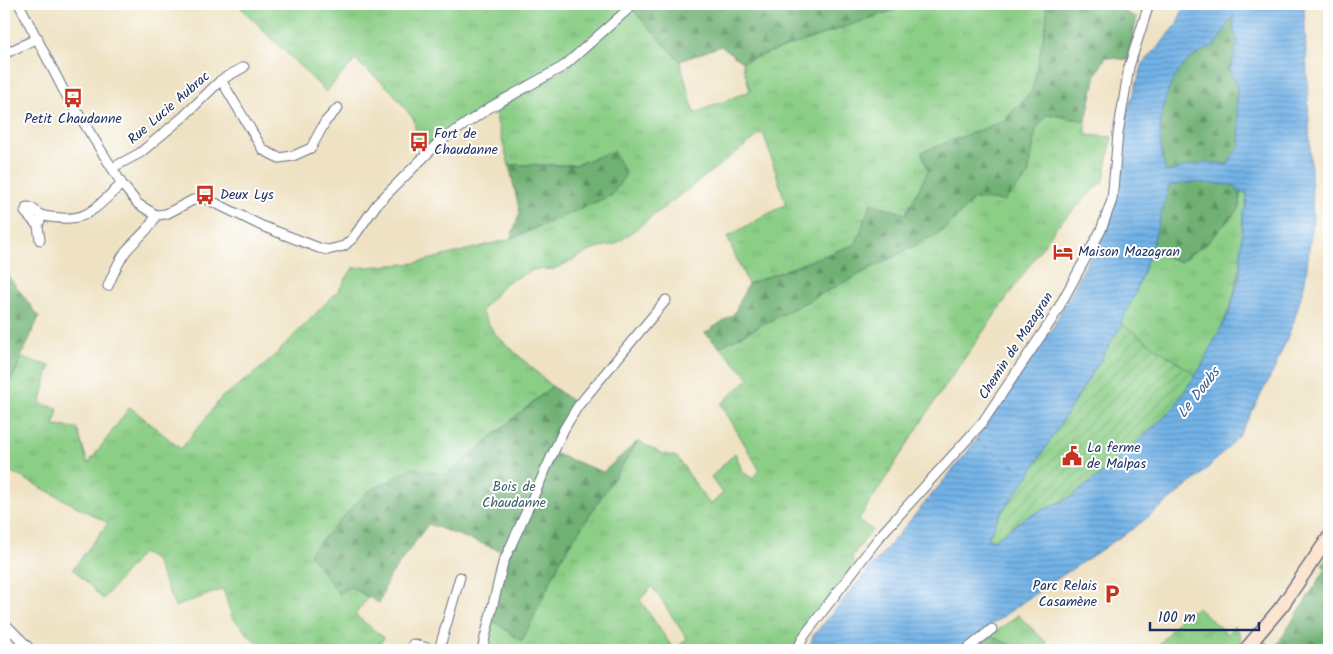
<svg xmlns="http://www.w3.org/2000/svg" width="1333" height="654" viewBox="0 0 1333 654" font-family="Kalam,sans-serif">
	<style>
		.grass { fill: url(#grass-tufts); stroke: #537e72; fill-rule: evenodd }
		.forest { fill: url(#forest-firs); stroke: #467068 }
		.garden { fill: url(#garden-furrows); stroke: #537e72 }
		.water { fill: url(#water-rules); stroke: #4670a2; fill-rule: evenodd }
		.lines { fill: none; stroke-linecap: round; stroke-linejoin: round }
		.ferry { stroke: #395d8e; stroke-width: 1; stroke-dasharray: 6 5; stroke-linecap: butt }
		.minor-casing { stroke: #656e81; stroke-width: 11 }
		.secondary-casing { stroke: #656e81; stroke-width: 15 }
		.minor { stroke: #fff; stroke-width: 9 }
		.secondary { stroke: #fde4d1; stroke-width: 12 }
		.labels { text-anchor: middle; dominant-baseline: central; stroke-width: 4; stroke-linejoin: round; paint-order: stroke }
		.street-label { font-size: 14px; fill: #1b2f5e; stroke: #fff }
		.poi-label { font-size: 14px; fill: #1b2f5e; stroke: #fff; text-anchor: start }
		.park-label { font-size: 14px; fill: #3d5f6a; stroke: #fff }
		.water-label { font-size: 15px; font-style: italic; fill: #395d8e; stroke: #fff }
	</style>
	<defs>
		<pattern id="grass-tufts" width="24" height="20" patternUnits="userSpaceOnUse" patternTransform="scale(1.25)"><rect width="24" height="20" fill="#8bce86"/><path d="M3 7l-1-3M5 7V3M7 7l1-3M15 17l-1-3M17 17v-4M19 17l1-3" fill="none" stroke="#77b176"/></pattern>
		<pattern id="forest-firs" width="22" height="20" patternUnits="userSpaceOnUse" patternTransform="scale(1.25)"><rect width="22" height="20" fill="#70b173"/><path d="M5 1l3.5 6h-7zM16 11l3.5 6h-7z" fill="#5b9062"/></pattern>
		<pattern id="garden-furrows" width="10" height="10" patternUnits="userSpaceOnUse" patternTransform="scale(1.25)"><rect width="10" height="10" fill="#8bce86"/><path d="M-1 1l2-2M0 10L10 0M9 11l2-2" fill="none" stroke="#77b176"/></pattern>
		<pattern id="water-rules" width="6" height="5" patternUnits="userSpaceOnUse" patternTransform="scale(1.25)"><rect width="6" height="5" fill="#72b2e6"/><path d="M0 2.5h6" fill="none" stroke="#5d91be"/></pattern>
	</defs>
	<rect width="100%" height="100%" fill="#fff"/>
	<filter id="ink" filterUnits="userSpaceOnUse"><feTurbulence type="fractalNoise" baseFrequency=".02" numOctaves="2"/><feDisplacementMap in="SourceGraphic" scale="10" xChannelSelector="R" yChannelSelector="G"/><feConvolveMatrix kernelMatrix="1 2 1 2 8 2 1 2 1" color-interpolation-filters="sRGB"/></filter>
	<filter id="wash" filterUnits="userSpaceOnUse"><feTurbulence type="fractalNoise" baseFrequency=".0096" numOctaves="4" result="noise"/><feDisplacementMap in="SourceGraphic" scale="20" xChannelSelector="R" yChannelSelector="G"/><feGaussianBlur stdDeviation="1.12" result="paint"/><feColorMatrix in="noise" values="0 0 0 0 0 0 0 0 0 0 0 0 0 0 0 0 0 1.4 0 .05"/><feComposite in="paint" operator="in"/></filter>
	<g filter="url(#wash)">
		<rect width="100%" height="100%" fill="#efe2c3"/>
		<path class="grass" d="M 237,4 L 633,4 L 564,66 L 440,136 L 419,153 L 414,120 L 391,90 L 355,60 L 326,92 Z
			M 912,4 L 1046,4 L 1047,19 L 1032,91 L 1004,121 L 922,152 L 928,171 L 906,214 L 871,204 L 856,244 L 748,284 L 727,237 L 786,204 L 763,132 L 616,244 L 597,248 L 554,269 L 533,270 L 505,283 L 481,311 L 495,334 L 552,386 L 446,475 L 413,468 L 351,587 L 368,597 L 355,615 L 384,638 L 375,650 L 263,650 L 232,617 L 223,589 L 175,607 L 155,560 L 142,553 L 103,599 L 73,569 L 108,523 L 4,468 L 4,396 L 22,358 L 50,366 L 40,404 L 58,408 L 54,426 L 77,428 L 88,464 L 130,407 L 181,449 L 222,397 L 264,366 L 338,291 L 353,268 L 416,263 L 510,239 L 612,195 L 613,151 L 575,165 L 509,165 L 494,111 L 569,67 L 633,10 L 680,61 L 694,113 L 750,91 L 742,62 Z
			M 1047,114 L 1086,121 L 1086,135 L 1112,137 L 1104,180 L 1057,226 L 939,395 L 858,521 L 872,530 L 852,556 L 854,564 L 793,650 L 485,650 L 493,621 L 522,641 L 562,557 L 638,441 L 661,453 L 677,457 L 710,505 L 723,493 L 711,477 L 735,453 L 743,472 L 753,479 L 759,469 L 721,404 L 749,378 L 719,347 L 943,231 L 974,199 L 1028,177 L 1036,129 ZM 652,586 L 687,639 L 674,650 L 640,600 Z
			M 1247,192 L 1246,207 L 1243,213 C 1245,273 1229,325 1196,375 L 1120,323 L 1135,294 L 1151,250 L 1180,262 L 1207,243 L 1239,209 L 1240,193 Z
			M 1198,608 L 1227,634 L 1234,626 L 1239,632 L 1241,641 L 1234,650 L 1155,650 L 1182,616 Z
			M 1018,615 L 1054,650 L 972,650 Z"/>
		<path class="forest" d="M 639,4 L 912,4 L 742,62 L 721,46 L 680,61 L 633,10 Z
			M 1046,4 L 1108,4 L 1137,18 L 1127,60 L 1106,57 L 1096,74 L 1086,121 L 1047,114 L 1036,129 L 1028,177 L 1004,201 L 974,199 L 943,231 L 719,347 L 705,333 L 734,314 L 748,284 L 856,244 L 871,203 L 906,214 L 928,171 L 922,152 L 1004,121 L 1032,91 L 1047,20 Z
			M 1235,14 L 1233,29 L 1238,43 L 1229,72 L 1237,83 L 1237,108 L 1241,146 L 1235,152 L 1227,165 L 1217,162 L 1165,172 C 1152,126 1163,61 1215,45 L 1227,22 Z
			M 613,151 L 626,174 L 612,195 L 510,239 L 520,213 L 509,165 L 575,165 Z
			M 1192,182 L 1234,185 L 1240,193 L 1239,209 L 1207,243 L 1179,262 L 1151,250 L 1169,186 Z
			M 4,270 L 39,317 L 4,396 Z
			M 552,386 L 575,403 L 551,452 L 603,472 L 638,441 L 562,557 L 522,641 L 493,621 L 502,551 L 428,524 L 388,579 L 379,603 L 351,587 L 339,594 L 309,553 L 366,493 L 413,468 L 447,475 Z
			M 1329,554 L 1329,650 L 1256,650 L 1264,641 L 1275,648 L 1326,569 L 1322,565 Z
			M 990,635 L 1020,650 L 972,650 Z"/>
		<path class="garden" d="M 1120,323 L 1196,375 L 1172,410 L 1104,472 L 1069,498 L 1025,518 L 995,539 L 987,540 L 1000,514 L 1025,481 L 1103,356 Z"/>
		<path class="water" d="M 1185,4 L 1304,4 L 1313,218 L 1305,282 L 1294,321 L 1274,370 L 1239,436 L 1199,477 L 1134,528 L 1033,595 L 956,650 L 809,650 L 813,636 L 966,454 L 1053,327 L 1110,219 L 1123,171 L 1123,124 L 1143,64 L 1176,26 ZM 1234,15 L 1233,29 L 1238,43 L 1229,72 L 1237,83 L 1237,108 L 1241,146 L 1235,152 L 1227,165 L 1205,162 L 1166,172 C 1154,134 1160,88 1189,60 C 1197,53 1212,48 1215,44 C 1223,36 1226,24 1234,15 ZM 1192,182 L 1234,185 L 1240,193 L 1247,192 L 1246,207 L 1243,213 L 1240,273 L 1230,310 L 1202,365 L 1172,410 L 1104,472 L 1069,498 L 1025,518 L 995,539 L 987,540 L 1000,514 L 1025,481 L 1115,336 L 1135,294 L 1151,250 L 1169,186 Z"/>
		<g class="lines">
			<path class="ferry" d="M 975,439 L 1031,477"/>
		</g>
	</g>
	<g filter="url(#ink)">
		<g class="lines">
			<defs>
				<path id="minor" d="M 19,4 L 64,91 L 122,184 L 138,204 L 156,215 L 166,214 L 193,200 L 207,199 L 262,226 L 319,248 L 328,250 L 344,246 L 353,238 L 377,204 L 439,142 L 489,108 L 564,66 L 634,4
					M 4,54 L 38,38
					M 221,80 L 263,150 L 279,158 L 293,156 L 311,148 L 325,122 L 338,108
					M 112,168 L 140,153 L 183,117 L 221,80 L 244,67
					M 38,226 L 25,212 L 27,207 C 34,207 37,214 44,216 C 88,224 91,211 122,184
					M 40,240 L 38,226 L 40,221
					M 108,286 C 113,274 118,262 126,251 C 136,239 150,230 156,215
					M 4,623 L 31,650
					M 411,650 L 413,644 L 435,650
					M 439,650 L 460,577
					M 482,650 L 503,563 L 564,429 L 578,406 L 666,300
					M 797,650 L 804,636 L 880,536 L 982,423 L 1053,318 L 1101,230 L 1112,200 L 1118,134 L 1129,67 L 1149,4
					M 966,650 L 992,629"/>
				<path id="secondary" d="M 1245,650 L 1282,606 L 1329,537"/>
			</defs>
			<use href="#minor" class="minor-casing"/>
			<use href="#secondary" class="secondary-casing"/>
			<use href="#minor" class="minor"/>
			<use href="#secondary" class="secondary"/>
		</g>
	</g>
	<defs>
		<symbol id="bus-bare" viewBox="-9 -9 18 18"><path d="M-5-6H5V4H4V6H2V4H-2V6H-4V4H-5ZM-3.5-4V0h7V-4ZM-3.5 1.2v1.5H-2V1.2ZM2 1.2v1.5H3.5V1.2Z" fill="#c8321e" stroke="#fff" stroke-width="2.5" paint-order="stroke"/></symbol>
		<symbol id="hotel-bare" viewBox="-9 -9 18 18"><path d="M-6-4.5h1.5V1H6V5H4.5V3h-9V5H-6ZM-4 0a1.8 1.8 0 1 1 3.6 0ZM.5 0V-2.5h3Q6-2.5 6 0Z" fill="#c8321e" stroke="#fff" stroke-width="2.5" paint-order="stroke"/></symbol>
		<symbol id="civic-bare" viewBox="-9 -9 18 18"><path d="M-.6-6.5H3V-4.5H.6V-3L4-1V1h2V6H-6V1h2V-1L-.6-3ZM-1.2 2.5V6h2.4V2.5Z" fill="#c8321e" stroke="#fff" stroke-width="2.5" paint-order="stroke"/></symbol>
		<symbol id="parking-bare" viewBox="-9 -9 18 18"><path d="M-3.5-5.5H1a3.5 3.5 0 0 1 0 7H-1V5.5H-3.5ZM-1-3.4V-.6H.8a1.4 1.4 0 0 0 0-2.8Z" fill="#c8321e" stroke="#fff" stroke-width="2.5" paint-order="stroke"/></symbol>
	</defs>
	<g fill-rule="evenodd">
		<use href="#bus-bare" x="59" y="84" width="28" height="28"/>
		<use href="#bus-bare" x="405" y="128" width="28" height="28"/>
		<use href="#bus-bare" x="191" y="181" width="28" height="28"/>
		<use href="#hotel-bare" x="1049" y="238" width="28" height="28"/>
		<use href="#civic-bare" x="1058" y="442" width="28" height="28"/>
		<use href="#parking-bare" x="1098" y="580" width="28" height="28"/>
	</g>
	<g class="labels">
		<g class="street-label">
			<text transform="translate(169 108) rotate(-41)">Rue Lucie Aubrac</text>
			<text transform="translate(1016 346) rotate(-57)">Chemin de Mazagran</text>
		</g>
		<g class="poi-label">
			<text x="73" y="119" text-anchor="middle">Petit Chaudanne</text>
			<text x="434" y="134">Fort de<tspan x="434" dy="16">Chaudanne</tspan></text>
			<text x="220" y="195">Deux Lys</text>
			<text x="1078" y="252">Maison Mazagran</text>
			<text x="1087" y="448">La ferme<tspan x="1087" dy="16">de Malpas</tspan></text>
			<text x="1097" y="586" text-anchor="end">Parc Relais<tspan x="1097" dy="16">Casamène</tspan></text>
		</g>
		<g class="park-label">
			<text x="514" y="487">Bois de<tspan x="514" dy="16">Chaudanne</tspan></text>
		</g>
		<g class="water-label">
			<text transform="translate(1199 393) rotate(-52)">Le Doubs</text>
		</g>
	</g>
	<rect width="1333" height="654" fill="none" stroke="#fff" stroke-width="20"/>
	<path d="M1150 622v8h109v-8" fill="none" stroke="#1b2f5e" stroke-width="2.5"/>
	<text x="1158" y="622" font-size="15" fill="#1b2f5e" stroke="#ffffff" stroke-width="4" paint-order="stroke">100 m</text>
</svg>
